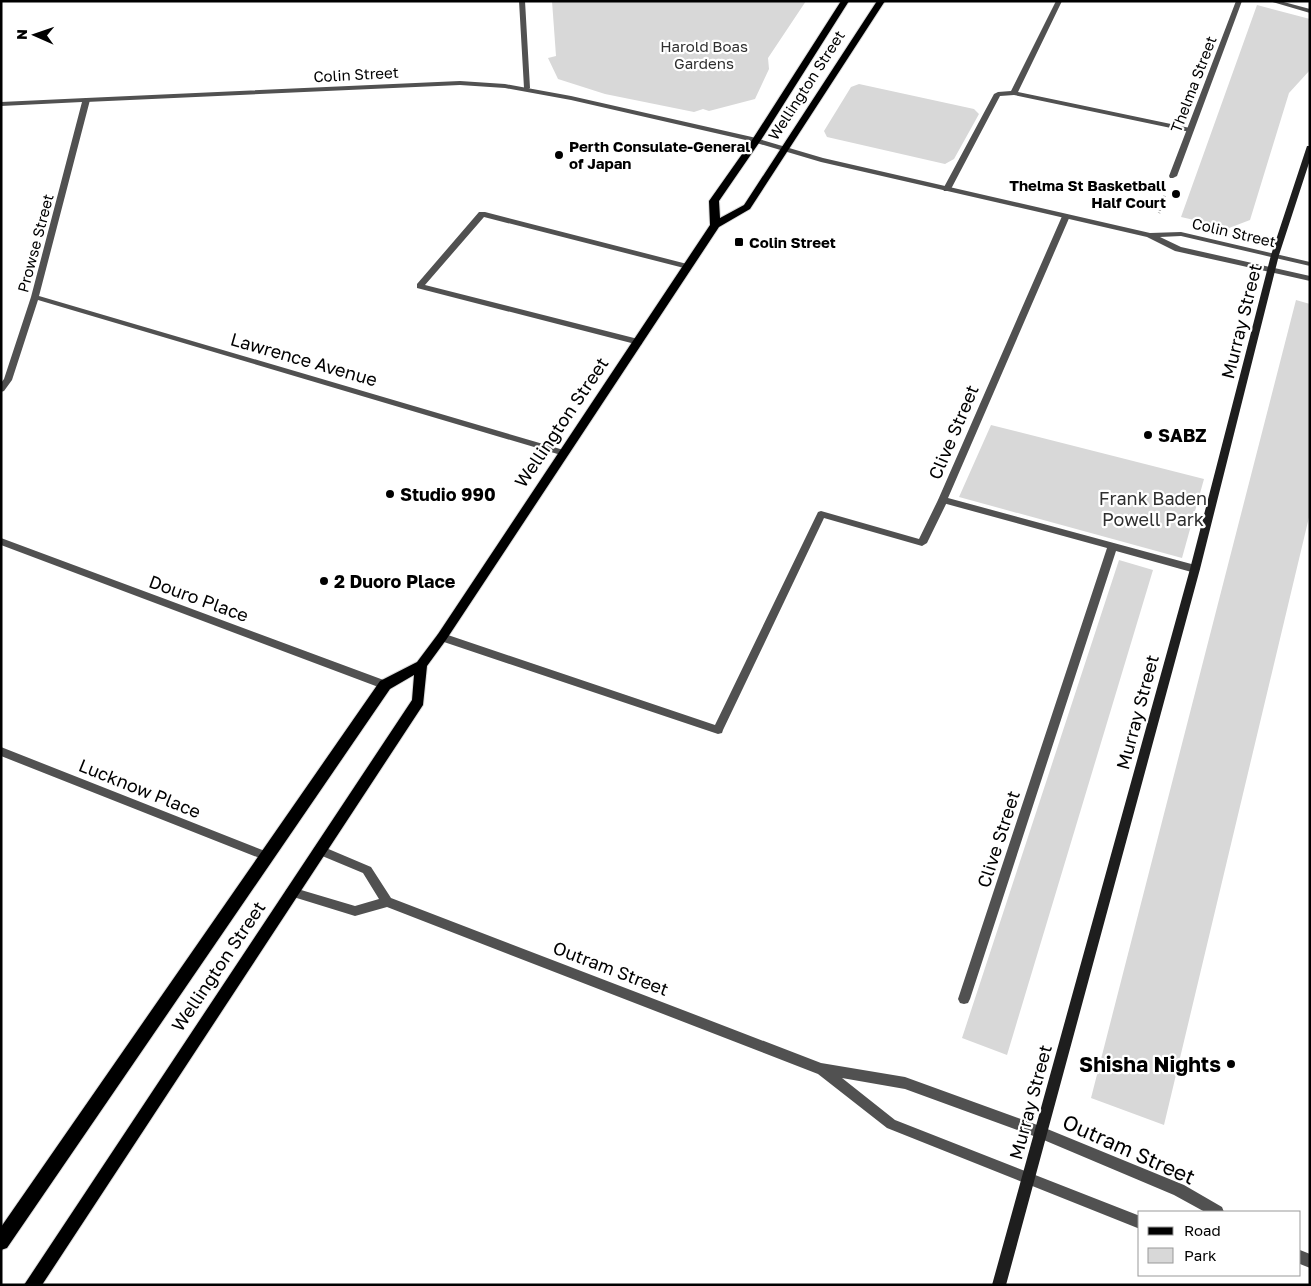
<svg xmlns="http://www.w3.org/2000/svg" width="1311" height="1286" viewBox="0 0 1311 1286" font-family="'Golos Text',sans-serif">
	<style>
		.green { fill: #d8d8d8 }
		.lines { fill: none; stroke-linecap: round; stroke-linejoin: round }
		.primary-casing { stroke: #dbdbdb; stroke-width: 2 }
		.path { stroke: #737373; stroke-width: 2.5; stroke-dasharray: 0.5 2; stroke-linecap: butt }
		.service { fill: #515151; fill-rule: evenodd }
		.minor { fill: #515151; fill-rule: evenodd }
		.tertiary { fill: #515151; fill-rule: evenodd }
		.secondary { fill: #1e1e1e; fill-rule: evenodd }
		.primary { fill: #000; fill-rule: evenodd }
		.poi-dot { fill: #000; stroke: #fff; stroke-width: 2 }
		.labels { text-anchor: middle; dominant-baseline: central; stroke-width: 4.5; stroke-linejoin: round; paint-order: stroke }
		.far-park-label { font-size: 15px; fill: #2f2f2f; stroke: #fff }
		.far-street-label { font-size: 15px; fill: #000; stroke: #fff }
		.far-poi-label { font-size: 15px; font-weight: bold; fill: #000; stroke: #fff; text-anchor: start }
		.street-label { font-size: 18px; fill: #000; stroke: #fff }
		.poi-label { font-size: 18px; font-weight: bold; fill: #000; stroke: #fff; text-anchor: start }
		.park-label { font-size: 18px; fill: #2f2f2f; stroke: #fff }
		.near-poi-label { font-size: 21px; font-weight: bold; fill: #000; stroke: #fff; text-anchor: end }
		.near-street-label { font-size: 21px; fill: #000; stroke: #fff }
	</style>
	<rect width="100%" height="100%" fill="#fff"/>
	<path class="green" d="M 552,1 L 806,1 L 768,58 L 769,69 L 755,99 L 709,111 L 703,109 L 694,112 L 605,94 L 558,79 L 548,58 L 556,56 Z
		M 1257,5 L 1310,19 L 1310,70 L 1289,93 L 1250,220 L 1229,228 L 1181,217 Z
		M 859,84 L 974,109 L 979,114 L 954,159 L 945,164 L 827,137 L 824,131 L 851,87 Z
		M 1296,300 L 1310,304 L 1310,513 L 1164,1125 L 1091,1098 Z
		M 991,425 L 1204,479 L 1182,558 L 959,497 Z
		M 1119,560 L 1153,570 L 1007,1055 L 962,1038 Z"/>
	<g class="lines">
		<defs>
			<path id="primary" d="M 841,1 L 849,1 L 761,140 L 719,201 L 720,218 L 744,205 L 877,1 L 885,1 L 750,209 L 719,227 L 446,640 L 427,666 L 423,705 L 42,1285 L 24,1285 L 412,700 L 414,675 L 390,689 L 7,1248 L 1,1250 L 1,1227 L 380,681 L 417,662 L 438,634 L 710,225 L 709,201 L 752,140 Z"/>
		</defs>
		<use href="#primary" class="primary-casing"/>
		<path class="path" d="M 1159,213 L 1165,195"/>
		<path class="service" d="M 1056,1 L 1062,1 L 1018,92 L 1190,128 L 1194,130 L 1190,132 L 1014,95 L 1000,96 L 951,189 L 950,191 L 944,191 L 943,189 L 994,94 L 998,92 L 1011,91 Z
			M 479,212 L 485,212 L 691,265 L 692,267 L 688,269 L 484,217 L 425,285 L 642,340 L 642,344 L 639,345 L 417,288 L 417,284 Z
			M 943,497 L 948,500 L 927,543 L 922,546 L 824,518 L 723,730 L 722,733 L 718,734 L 438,640 L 437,637 L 438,634 L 442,633 L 715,725 L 818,512 L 821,511 L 919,539 L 938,500 Z"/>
		<path class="minor" d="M 519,1 L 525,1 L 530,88 L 527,90 L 524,88 Z
			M 1236,1 L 1242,1 L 1177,176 L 1173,178 L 1170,178 L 1169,176 Z
			M 1269,1 L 1280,1 L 1310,9 L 1310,13 Z
			M 86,98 L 90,100 L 39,296 L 567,451 L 568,453 L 567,455 L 561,455 L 38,300 L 12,380 L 4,391 L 1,392 L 1,383 L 4,379 L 31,297 L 82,102 L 1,106 L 1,102 Z
			M 1063,214 L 1066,214 L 1070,216 L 948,498 L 1195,565 L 1200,569 L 1195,573 L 1116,551 L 970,999 L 968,1003 L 964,1004 L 960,1003 L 958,999 L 1107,548 L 943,503 L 938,500 Z
			M 1,538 L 389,682 L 390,685 L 389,688 L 381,688 L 1,545 Z
			M 1,747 L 270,853 L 272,856 L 270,859 L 266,861 L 262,859 L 1,756 Z"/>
		<path class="tertiary" d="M 460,81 L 505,84 L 571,96 L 752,137 L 823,158 L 1150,233 L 1181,232 L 1310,262 L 1310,266 L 1181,236 L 1160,237 L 1181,247 L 1310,276 L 1310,281 L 1175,251 L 1147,237 L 821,162 L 750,141 L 571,100 L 505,88 L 460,85 L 86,102 L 82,100 L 86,98 Z
			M 319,845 L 371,867 L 391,898 L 821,1063 L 905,1077 L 1040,1126 L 1184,1185 L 1222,1207 L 1224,1212 L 1205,1212 L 1174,1195 L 1039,1138 L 905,1089 L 842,1078 L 895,1120 L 1140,1216 L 1140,1229 L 887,1128 L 818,1074 L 387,907 L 355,916 L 287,895 L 285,892 L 287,889 L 291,887 L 355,906 L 379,899 L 363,873 L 315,853 L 313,850 L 315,847 Z
			M 1300,1250 L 1310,1254 L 1310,1268 L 1300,1264 Z"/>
		<path class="secondary" d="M 1307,146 L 1310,146 L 1310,160 L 1279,255 L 1200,569 L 1006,1285 L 992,1285 L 1190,569 L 1271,255 Z"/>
		<use href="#primary" class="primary"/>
	</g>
	<g class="poi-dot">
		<circle cx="559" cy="155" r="5"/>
		<circle cx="1176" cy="194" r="5"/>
		<rect x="734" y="237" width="10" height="10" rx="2.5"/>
		<circle cx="1148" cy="435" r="5"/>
		<circle cx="390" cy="494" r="5"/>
		<circle cx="324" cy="581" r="5"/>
		<circle cx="1231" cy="1064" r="5"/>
	</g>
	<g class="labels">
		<g class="far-park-label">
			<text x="704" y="46">Harold Boas<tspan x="704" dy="17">Gardens</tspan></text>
		</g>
		<g class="far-street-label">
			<text transform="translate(356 74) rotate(-3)">Colin Street</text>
			<text transform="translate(1193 84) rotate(-69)">Thelma Street</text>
			<text transform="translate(806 85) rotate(-57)">Wellington Street</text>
			<text transform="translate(1234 232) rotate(13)">Colin Street</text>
			<text transform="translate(35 243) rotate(-75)">Prowse Street</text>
		</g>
		<g class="far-poi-label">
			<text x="569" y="146">Perth Consulate-General<tspan x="569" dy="17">of Japan</tspan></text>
			<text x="1166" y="185" text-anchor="end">Thelma St Basketball<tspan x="1166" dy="17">Half Court</tspan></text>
			<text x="749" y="242">Colin Street</text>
		</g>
		<g class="street-label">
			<text transform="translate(1241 321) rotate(-76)">Murray Street</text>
			<text transform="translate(304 359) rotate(16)">Lawrence Avenue</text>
			<text transform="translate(561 422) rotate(-56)">Wellington Street</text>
			<text transform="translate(953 432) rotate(-67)">Clive Street</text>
			<text transform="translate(199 598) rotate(20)">Douro Place</text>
			<text transform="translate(1137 712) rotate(-75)">Murray Street</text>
			<text transform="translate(140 788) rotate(22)">Lucknow Place</text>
			<text transform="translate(998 839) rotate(-72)">Clive Street</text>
			<text transform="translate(218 966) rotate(-56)">Wellington Street</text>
			<text transform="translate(611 968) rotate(21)">Outram Street</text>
			<text transform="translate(1030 1102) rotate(-75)">Murray Street</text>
		</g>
		<g class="poi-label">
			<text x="1158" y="435">SABZ</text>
			<text x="400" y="494">Studio 990</text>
			<text x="334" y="581">2 Duoro Place</text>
		</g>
		<g class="park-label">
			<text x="1153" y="498">Frank Baden<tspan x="1153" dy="21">Powell Park</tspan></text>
		</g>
		<g class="near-poi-label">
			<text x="1221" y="1064">Shisha Nights</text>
		</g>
		<g class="near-street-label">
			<text transform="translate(1129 1149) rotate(24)">Outram Street</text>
		</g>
	</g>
	<rect width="1311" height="1286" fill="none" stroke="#000000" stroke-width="5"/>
	<rect x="1138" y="1211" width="162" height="65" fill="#ffffff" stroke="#999999"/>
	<rect x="1148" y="1227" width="25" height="8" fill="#000000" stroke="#999999"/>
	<text x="1184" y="1236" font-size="15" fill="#000000">Road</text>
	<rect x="1148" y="1248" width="25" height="15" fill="#d8d8d8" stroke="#999999"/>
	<text x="1184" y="1261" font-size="15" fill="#000000">Park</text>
	<g transform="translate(35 35) rotate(272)" stroke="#ffffff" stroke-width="4" paint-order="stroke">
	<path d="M0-4L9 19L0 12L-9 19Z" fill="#000000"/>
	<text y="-8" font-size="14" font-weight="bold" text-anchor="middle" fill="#000000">N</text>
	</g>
</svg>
